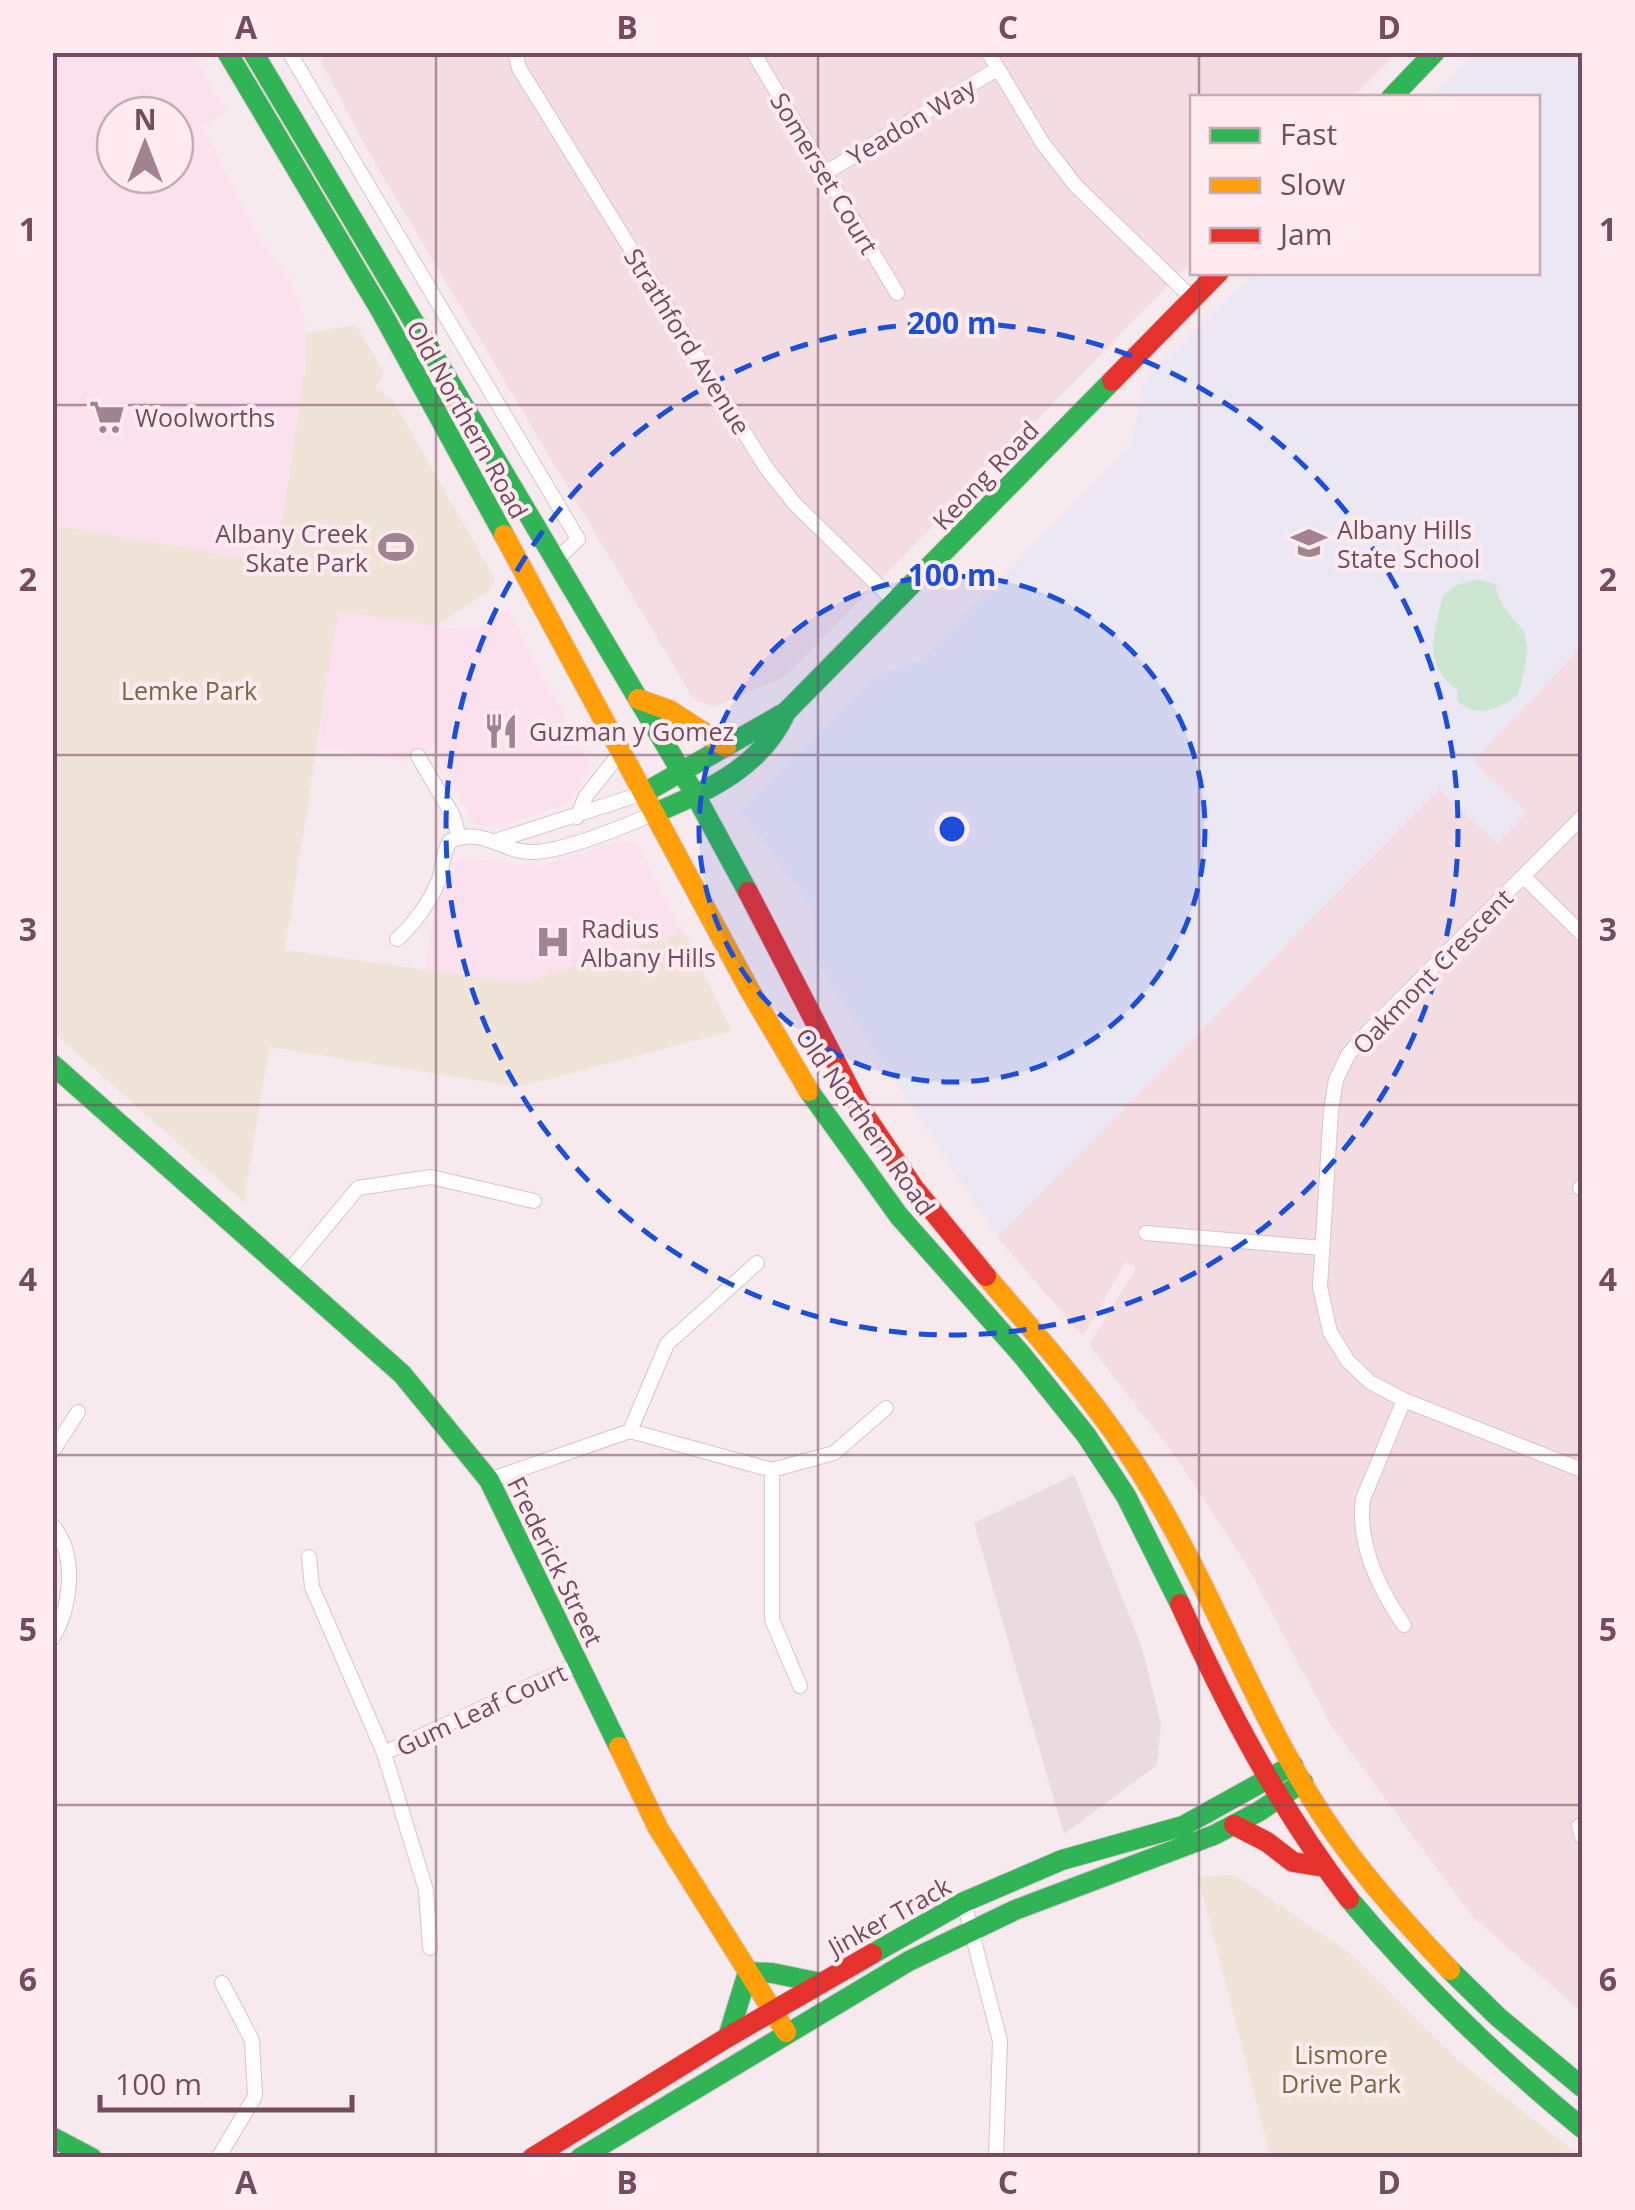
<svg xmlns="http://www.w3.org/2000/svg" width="1635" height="2210" viewBox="0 0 1635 2210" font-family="'Open Sans',sans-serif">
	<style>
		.residential { fill: #f3dde3 }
		.commercial { fill: #fae1ed; fill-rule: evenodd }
		.industrial { fill: #e9dbe0 }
		.education { fill: #ebe8f4 }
		.green { fill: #efe4d7 }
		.water { fill: #cce6d2 }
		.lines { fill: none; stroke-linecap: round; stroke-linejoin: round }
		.street-casing { stroke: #d6c5cc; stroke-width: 16 }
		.fast-casing { stroke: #d8c6cd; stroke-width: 22 }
		.slow-casing { stroke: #d8c6cd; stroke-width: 22 }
		.jam-casing { stroke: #d8c6cd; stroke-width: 22 }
		.street { stroke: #fefcfc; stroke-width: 14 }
		.fast { stroke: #30b455; stroke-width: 20 }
		.slow { stroke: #ff9f0a; stroke-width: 20 }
		.jam { stroke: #e5322d; stroke-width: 20 }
		.grid { fill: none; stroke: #744b5f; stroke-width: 2.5; stroke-opacity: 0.55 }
		.ring { fill: none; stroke: #1d4ed8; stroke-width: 5; stroke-dasharray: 18 12 }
		.labels { text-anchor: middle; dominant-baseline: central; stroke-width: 8; stroke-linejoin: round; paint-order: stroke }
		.street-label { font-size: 25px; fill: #744b5f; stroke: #feebf0 }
		.poi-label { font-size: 25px; fill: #744b5f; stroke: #feebf0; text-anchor: start }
		.park-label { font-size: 25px; fill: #746b41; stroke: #feebf0 }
		.centre { fill: #1d4ed8; stroke: #feebf0; stroke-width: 5 }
		.ring-label { font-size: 30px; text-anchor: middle; font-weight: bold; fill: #1d4ed8; stroke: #feebf0; stroke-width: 8; stroke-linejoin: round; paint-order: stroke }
		.neatline { fill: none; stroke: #744b5f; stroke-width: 4 }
		.grid-label { font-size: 32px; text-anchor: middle; font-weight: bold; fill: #744b5f }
	</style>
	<rect width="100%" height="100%" fill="#f7eaee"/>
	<path class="residential" d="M 328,52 L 1397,53 L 1353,97 L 1192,98 L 1192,261 L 786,676 L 715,707 L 694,700 L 364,144 L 321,61 Z
		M 1582,646 L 1582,2012 L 1474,1918 L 1331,1726 L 1249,1569 L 1178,1460 L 1089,1345 L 1136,1268 L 1126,1262 L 1083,1337 L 997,1237 L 1440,788 L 1497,844 L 1473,761 Z"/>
	<path class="commercial" d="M 52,53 L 193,53 L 227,112 L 202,126 L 264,245 L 290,280 L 301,307 L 306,333 L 305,370 L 276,564 L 53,525 ZM 115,115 L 175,115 L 175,175 L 115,175 Z
		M 338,610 L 473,632 L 508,610 L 591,766 L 569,803 L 501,827 L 474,824 L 434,747 L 405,761 L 318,748 Z
		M 621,841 L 637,844 L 684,932 L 522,983 L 425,969 L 438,889 L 445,888 L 459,858 L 539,866 Z"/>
	<path class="industrial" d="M 1074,1475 L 1142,1648 L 1161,1724 L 1157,1765 L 1064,1834 L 974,1523 Z"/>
	<path class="education" d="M 1475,53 L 1582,53 L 1582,646 L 1473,761 L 1527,813 L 1497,844 L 1439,789 L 997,1237 L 815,959 L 812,907 L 741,811 L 878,674 L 924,659 L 1133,440 L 1143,381 L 1253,273 L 1538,272 L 1538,98 L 1430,97 Z"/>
	<path class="green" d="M 356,325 L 384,373 L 376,386 L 394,402 L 495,579 L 489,591 L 436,626 L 338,611 L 285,950 L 522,983 L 684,932 L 732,1031 L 518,1087 L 269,1047 L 244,1202 L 53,1032 L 53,525 L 276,564 L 305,370 L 306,333 Z
		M 1235,1875 L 1351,1954 L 1466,2067 L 1582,2157 L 1277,2158 L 1269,2151 L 1198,1877 Z"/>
	<path class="water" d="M 1477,579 L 1495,584 C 1498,601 1507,613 1519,625 C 1535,641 1523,676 1518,695 C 1497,710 1479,719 1457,701 L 1458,690 C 1420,664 1435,632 1443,595 L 1457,585 Z"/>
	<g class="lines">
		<defs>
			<path id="street" d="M 289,52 L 578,539 L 555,561
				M 515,52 L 519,68 L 765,466 L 794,503 L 897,604
				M 753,52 L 897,293
				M 988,52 L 1042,142 L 1076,186 L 1193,299
				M 825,173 L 997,69
				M 418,756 L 453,816 L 459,837
				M 577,817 L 586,796 L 621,752
				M 1582,817 L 1365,1035 L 1348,1055 L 1336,1080 L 1331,1110 L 1320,1287 L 1330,1332 L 1348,1361 L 1370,1382 L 1404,1400 L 1582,1470
				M 498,840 L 644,793
				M 1524,877 L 1582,934
				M 397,939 C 413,926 431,900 439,880 C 443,866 442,854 450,841 C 486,826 503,854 534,852 C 566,851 625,826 655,813
				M 1580,1188 L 1582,1186
				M 1146,1233 L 1322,1248
				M 289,1271 L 358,1188 L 431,1177 L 534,1201
				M 1404,1400 L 1363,1499 C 1357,1544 1379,1589 1404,1625
				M 630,1431 L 667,1344 L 757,1263
				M 52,1452 L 78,1412
				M 772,1470 L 772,1620 L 800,1686
				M 489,1480 L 630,1431 L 772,1470 L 834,1453 L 886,1408
				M 52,1525 C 78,1554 71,1608 52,1639
				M 309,1557 L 312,1587 L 384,1753 L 426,1890 L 430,1948
				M 384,1753 L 578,1664
				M 1579,1826 L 1582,1837
				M 964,1902 L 1000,2041 L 996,2158
				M 218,2158 L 255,2096 L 252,2040 L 222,1983"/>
			<path id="fast" d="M 227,52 L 381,311 L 504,535
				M 253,52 L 693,791 L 748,892
				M 1391,98 L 1435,52
				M 644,793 L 786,712 L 1112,381
				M 655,813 C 708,790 761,768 786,712
				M 52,1064 L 402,1374 L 489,1480 L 619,1747
				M 809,1091 L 899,1216 L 1022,1355 L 1086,1435 L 1126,1496 L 1180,1604
				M 1349,1899 C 1420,1984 1497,2058 1582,2128
				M 872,1954 L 964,1902 L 1062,1860 L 1183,1826 L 1293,1765
				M 1450,1970 L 1498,2017 L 1582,2087
				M 728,2037 L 748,1972 L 772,1973 L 821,1983
				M 52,2137 L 92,2158
				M 580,2158 L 909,1961 L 1015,1910 L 1214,1835 L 1258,1812 L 1303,1782"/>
			<path id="slow" d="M 504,535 L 749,989 L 809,1091
				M 638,699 L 669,710 L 726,747
				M 986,1276 C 1045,1345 1107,1413 1153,1493 C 1210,1589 1250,1695 1307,1791 C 1346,1857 1398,1915 1450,1970
				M 619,1747 L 658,1828 L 786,2032"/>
			<path id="jam" d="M 1112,381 L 1219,272
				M 748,892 L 858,1105 L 914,1188 L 986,1276
				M 1180,1604 C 1227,1709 1279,1807 1349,1899
				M 1234,1825 L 1267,1842 L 1293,1862 L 1324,1867
				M 532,2158 L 728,2037 L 872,1954"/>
		</defs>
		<use href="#street" class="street-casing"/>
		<use href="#fast" class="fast-casing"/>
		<use href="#slow" class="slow-casing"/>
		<use href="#jam" class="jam-casing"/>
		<use href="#street" class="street"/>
		<use href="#fast" class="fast"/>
		<use href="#slow" class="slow"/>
		<use href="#jam" class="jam"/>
	</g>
	<path class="grid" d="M 436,52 L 436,2158M 818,52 L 818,2158M 1199,52 L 1199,98M 1199,272 L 1199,2158M 52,405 L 1582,405M 52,755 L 1582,755M 52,1105 L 1582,1105M 52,1455 L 1582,1455M 52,1805 L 1582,1805"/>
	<circle cx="952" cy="829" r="253" fill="#1d4ed8" fill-opacity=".12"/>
	<g class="ring">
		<circle cx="952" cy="829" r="253"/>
		<circle cx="952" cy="829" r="506"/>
	</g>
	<defs>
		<symbol id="supermarket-bare" viewBox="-9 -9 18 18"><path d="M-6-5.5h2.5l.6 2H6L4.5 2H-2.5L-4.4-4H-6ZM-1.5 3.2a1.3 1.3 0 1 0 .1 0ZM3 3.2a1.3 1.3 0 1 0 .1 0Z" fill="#a28391" stroke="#feebf0" stroke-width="2.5" paint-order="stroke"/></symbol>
		<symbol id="school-bare" viewBox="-9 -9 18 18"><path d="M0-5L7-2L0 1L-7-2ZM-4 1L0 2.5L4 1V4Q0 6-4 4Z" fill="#a28391" stroke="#feebf0" stroke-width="2.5" paint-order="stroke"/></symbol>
		<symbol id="stadium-bare" viewBox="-9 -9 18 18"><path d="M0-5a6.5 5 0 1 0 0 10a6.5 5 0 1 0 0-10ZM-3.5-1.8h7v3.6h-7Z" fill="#a28391" stroke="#feebf0" stroke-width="2.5" paint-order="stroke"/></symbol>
		<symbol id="restaurant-bare" viewBox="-9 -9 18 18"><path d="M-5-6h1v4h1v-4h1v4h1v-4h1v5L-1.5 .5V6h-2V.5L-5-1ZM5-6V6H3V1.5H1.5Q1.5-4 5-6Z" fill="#a28391" stroke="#feebf0" stroke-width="2.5" paint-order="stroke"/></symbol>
		<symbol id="hospital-bare" viewBox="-9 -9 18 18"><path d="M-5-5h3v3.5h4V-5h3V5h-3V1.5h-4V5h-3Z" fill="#a28391" stroke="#feebf0" stroke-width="2.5" paint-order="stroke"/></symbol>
	</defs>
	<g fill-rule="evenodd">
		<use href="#supermarket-bare" x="82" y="392" width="50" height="50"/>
		<use href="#school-bare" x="1284" y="518" width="50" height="50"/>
		<use href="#stadium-bare" x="371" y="522" width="50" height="50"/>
		<use href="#restaurant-bare" x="476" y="706" width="50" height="50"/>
		<use href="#hospital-bare" x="528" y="917" width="50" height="50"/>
	</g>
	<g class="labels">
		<g class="street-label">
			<text transform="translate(911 121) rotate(-31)">Yeadon Way</text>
			<text transform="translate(825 173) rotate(59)">Somerset Court</text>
			<text transform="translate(688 341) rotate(58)">Strathford Avenue</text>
			<text transform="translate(468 419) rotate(61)">Old Northern Road</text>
			<text transform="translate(985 475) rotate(-46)">Keong Road</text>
			<text transform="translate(1432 971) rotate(-46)">Oakmont Crescent</text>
			<text transform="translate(866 1121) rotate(55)">Old Northern Road</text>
			<text transform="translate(556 1561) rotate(64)">Frederick Street</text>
			<text transform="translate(481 1709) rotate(-25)">Gum Leaf Court</text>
			<text transform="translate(889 1916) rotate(-29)">Jinker Track</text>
		</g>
		<g class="poi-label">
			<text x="135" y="417">Woolworths</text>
			<text x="1337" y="529">Albany Hills<tspan x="1337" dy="29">State School</tspan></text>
			<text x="368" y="533" text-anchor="end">Albany Creek<tspan x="368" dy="29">Skate Park</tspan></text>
			<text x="529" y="731">Guzman y Gomez</text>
			<text x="581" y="928">Radius<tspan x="581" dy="29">Albany Hills</tspan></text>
		</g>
		<g class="park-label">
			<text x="189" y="690">Lemke Park</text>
			<text x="1341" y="2054">Lismore<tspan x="1341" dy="29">Drive Park</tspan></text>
		</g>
	</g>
	<circle cx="952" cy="829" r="15" class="centre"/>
	<g class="ring-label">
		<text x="952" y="334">200 m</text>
		<text x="952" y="586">100 m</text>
	</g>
	<rect width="1635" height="2210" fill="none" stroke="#feebf0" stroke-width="110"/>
	<rect x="1190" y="95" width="350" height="180" fill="#feebf0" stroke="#c7abb6" stroke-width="2.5"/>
	<rect x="1210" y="128" width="50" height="15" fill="#30b455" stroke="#c7abb6" stroke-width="2.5"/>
	<text x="1280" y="145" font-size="30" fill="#744b5f">Fast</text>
	<rect x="1210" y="178" width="50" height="15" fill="#ff9f0a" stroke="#c7abb6" stroke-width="2.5"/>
	<text x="1280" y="195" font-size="30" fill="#744b5f">Slow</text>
	<rect x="1210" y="228" width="50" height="15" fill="#e5322d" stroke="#c7abb6" stroke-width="2.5"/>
	<text x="1280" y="245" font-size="30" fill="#744b5f">Jam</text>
	<g transform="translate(145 145)"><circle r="48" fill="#feebf0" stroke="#c7abb6" stroke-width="2.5"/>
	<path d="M0-8L18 38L0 25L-18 38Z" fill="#a28391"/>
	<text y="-15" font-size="28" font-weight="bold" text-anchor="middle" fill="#744b5f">N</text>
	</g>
	<path d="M100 2095v15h252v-15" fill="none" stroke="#744b5f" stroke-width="5"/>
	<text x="115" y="2095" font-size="30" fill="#744b5f" stroke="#feebf0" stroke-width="8" paint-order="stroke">100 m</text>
	<rect x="55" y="55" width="1525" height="2100" class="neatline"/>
	<g class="grid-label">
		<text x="246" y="39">A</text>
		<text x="627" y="39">B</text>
		<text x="1008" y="39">C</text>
		<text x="1389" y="39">D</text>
		<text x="28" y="241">1</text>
		<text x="1608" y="241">1</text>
		<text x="28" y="591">2</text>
		<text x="1608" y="591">2</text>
		<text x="28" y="941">3</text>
		<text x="1608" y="941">3</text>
		<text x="28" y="1291">4</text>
		<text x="1608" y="1291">4</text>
		<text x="28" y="1641">5</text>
		<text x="1608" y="1641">5</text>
		<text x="28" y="1991">6</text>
		<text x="1608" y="1991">6</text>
		<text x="246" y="2194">A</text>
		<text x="627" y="2194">B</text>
		<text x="1008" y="2194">C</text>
		<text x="1389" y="2194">D</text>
	</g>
</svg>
